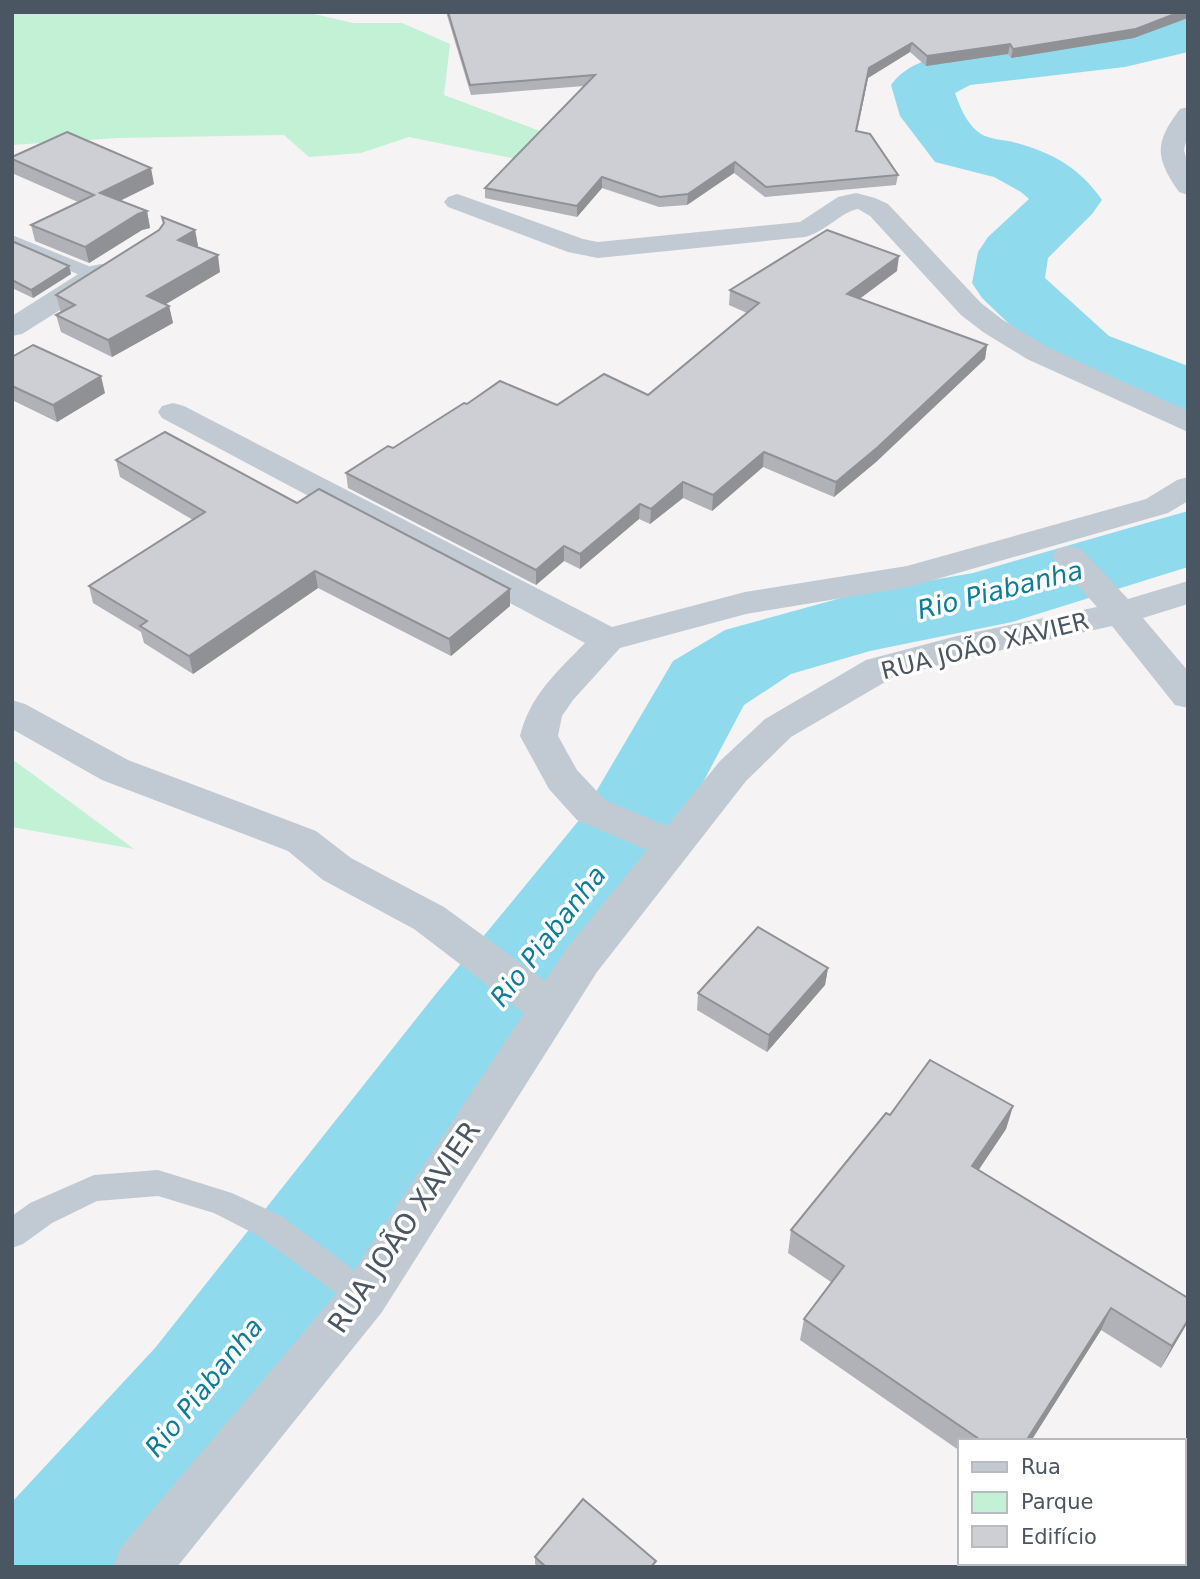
<svg xmlns="http://www.w3.org/2000/svg" width="1200" height="1579" viewBox="0 0 1200 1579" font-family="'DejaVu Sans',sans-serif">
	<style>
		.green { fill: #c3f1d5 }
		.lines { fill: none; stroke-linecap: round; stroke-linejoin: round }
		.river { fill: #90daee; fill-rule: evenodd }
		.service { fill: #c1cad2; fill-rule: evenodd }
		.minor { fill: #c1cad2; fill-rule: evenodd }
		.wall { fill: #b0b2b7 }
		.shaded-wall { fill: #909195 }
		.building { fill: #cdcfd5; stroke: #909195; stroke-width: 2 }
		.labels { text-anchor: middle; dominant-baseline: central; stroke-width: 7; stroke-linejoin: round; paint-order: stroke }
		.street-label { font-size: 24px; fill: #4a5661; stroke: #fff }
		.water-label { font-size: 26px; font-style: italic; fill: #0c7c9b; stroke: #fff }
		.near-street-label { font-size: 28px; fill: #4a5661; stroke: #fff }
	</style>
	<rect width="100%" height="100%" fill="#f5f3f3"/>
	<path class="green" d="M 12,12 L 306,12 L 353,23 L 402,23 L 450,44 L 444,95 L 540,131 L 531,162 L 409,137 L 361,153 L 309,157 L 284,135 L 118,138 L 12,145 Z
		M 12,759 L 134,849 L 12,827 Z"/>
	<g class="lines">
		<path class="river" d="M 1188,17 L 1188,52 L 1125,67 L 970,85 L 955,93 C 960,107 967,125 981,134 C 989,139 1004,140 1013,142 C 1051,152 1079,167 1102,200 L 1092,214 L 1048,258 L 1045,278 L 1109,336 L 1188,366 L 1188,418 L 1160,411 L 1055,368 L 982,298 L 972,283 L 978,252 L 988,237 L 1029,199 L 1021,192 L 994,177 L 935,162 L 900,116 L 891,85 C 906,64 933,57 957,51 L 1125,31 Z
			M 1188,511 L 1188,567 L 1012,622 L 870,651 L 791,674 L 744,705 L 654,875 L 517,1061 L 251,1440 L 146,1567 L 12,1567 L 12,1502 L 155,1348 L 435,995 L 580,819 L 673,661 L 725,630 L 863,592 L 973,573 Z"/>
		<path class="service" d="M 12,235 L 101,271 L 104,275 L 95,280 L 89,279 L 12,246 Z
			M 158,1170 L 232,1193 L 281,1216 L 376,1286 L 381,1296 L 376,1306 L 365,1311 L 354,1306 L 259,1236 L 214,1213 L 158,1196 L 97,1201 L 52,1223 L 23,1244 L 12,1248 L 12,1216 L 30,1203 L 94,1175 Z"/>
		<path class="minor" d="M 1188,107 L 1188,133 L 1184,150 L 1188,165 L 1188,195 L 1179,192 C 1155,157 1154,143 1180,109 Z
			M 856,193 L 875,198 L 888,204 L 981,303 L 1003,320 L 1047,347 L 1188,411 L 1188,432 L 1027,359 L 983,332 L 961,315 L 870,216 L 858,209 C 841,212 827,231 805,237 L 598,258 L 568,252 L 448,207 L 444,202 L 448,197 L 457,194 L 466,197 L 583,239 L 598,242 L 800,222 L 838,197 Z
			M 101,264 L 111,266 L 115,272 L 111,278 L 22,334 L 12,336 L 12,316 L 91,266 Z
			M 173,403 L 184,406 L 612,627 L 745,592 L 907,566 L 1146,499 L 1177,480 L 1188,477 L 1188,501 L 1168,513 L 909,587 L 746,614 L 620,648 L 573,700 L 562,716 L 558,736 L 577,770 L 605,800 L 667,826 L 720,761 L 765,719 L 866,660 L 957,636 L 1097,607 L 1052,556 L 1057,549 L 1069,546 L 1081,549 L 1128,599 L 1188,581 L 1188,604 L 1143,618 L 1188,671 L 1188,708 L 1175,705 L 1112,626 L 957,660 L 892,678 L 791,737 L 746,781 L 597,972 L 382,1312 L 177,1567 L 113,1567 L 121,1547 L 348,1280 L 524,1013 L 414,929 L 323,880 L 288,851 L 102,780 L 12,729 L 12,700 L 25,704 L 128,760 L 316,831 L 351,858 L 444,907 L 545,981 L 567,948 L 647,850 L 577,820 L 549,789 L 520,736 C 530,695 557,672 585,643 L 162,418 L 158,412 L 162,406 Z
			M 1188,1450 L 1188,1508 L 1184,1510 L 1184,1452 Z
			M 1106,1563 L 1162,1563 L 1160,1567 L 1104,1567 Z"/>
	</g>
	<path class="wall" d="M 446,12 L 1188,12 L 1134,38 L 1011,58 L 1008,54 L 926,66 L 910,52 L 868,78 L 857,131 L 898,175 L 896,185 L 765,197 L 734,173 L 687,205 L 659,207 L 602,188 L 577,217 L 485,198 L 485,188 L 584,86 L 471,95 Z
		M 12,157 L 154,184 L 120,201 L 147,211 L 150,228 L 142,230 L 89,263 L 35,241 L 31,225 L 78,202 L 14,174 L 12,165 Z
		M 162,217 L 195,230 L 198,246 L 197,247 L 220,272 L 165,304 L 169,306 L 173,323 L 112,357 L 61,332 L 56,315 L 61,313 L 56,295 L 159,230 L 163,224 Z
		M 12,243 L 69,266 L 71,274 L 33,298 L 12,288 Z
		M 897,271 L 859,298 L 987,345 L 985,359 L 876,462 L 834,497 L 763,467 L 712,511 L 683,498 L 650,524 L 639,519 L 580,569 L 564,561 L 536,585 L 348,488 L 346,473 L 393,448 L 467,404 L 557,405 L 648,395 L 747,313 L 729,305 L 730,290 Z
		M 12,357 L 105,393 L 57,422 L 12,400 Z
		M 116,460 L 297,503 L 510,589 L 510,606 L 451,656 L 318,588 L 193,674 L 144,643 L 141,632 L 93,603 L 89,586 L 193,520 L 120,477 Z
		M 828,968 L 825,985 L 767,1052 L 697,1010 L 698,993 Z
		M 1013,1106 L 1006,1129 L 978,1170 L 1188,1322 L 1161,1368 L 1101,1330 L 1031,1441 L 960,1441 L 960,1451 L 800,1340 L 804,1319 L 831,1282 L 788,1253 L 791,1230 L 890,1115 Z
		M 535,1557 L 656,1567 L 538,1567 L 535,1564 Z"/>
	<path class="shaded-wall" d="M 402,12 L 422,12 L 402,14 Z
		M 1180,12 L 1188,12 L 1188,18 L 1134,38 L 1011,58 L 1013,49 Z
		M 912,43 L 910,52 L 868,78 L 855,141 L 869,68 Z
		M 1010,44 L 1008,54 L 926,66 L 927,56 Z
		M 735,162 L 734,173 L 687,205 L 688,194 Z
		M 151,168 L 154,184 L 103,209 L 100,193 Z
		M 602,177 L 602,188 L 577,217 L 577,206 Z
		M 147,211 L 150,228 L 142,230 L 89,263 L 85,247 L 138,214 Z
		M 195,230 L 198,246 L 181,256 L 178,240 Z
		M 218,255 L 220,272 L 151,313 L 147,296 Z
		M 899,256 L 897,271 L 846,309 L 847,294 Z
		M 69,266 L 71,274 L 33,298 L 31,290 Z
		M 169,306 L 173,323 L 112,357 L 108,340 Z
		M 987,345 L 985,359 L 876,462 L 834,497 L 836,482 Z
		M 101,376 L 105,393 L 57,422 L 53,405 Z
		M 764,452 L 763,467 L 712,511 L 713,495 Z
		M 683,482 L 683,498 L 650,524 L 651,509 Z
		M 640,504 L 639,519 L 580,569 L 580,554 Z
		M 564,546 L 564,561 L 536,585 L 536,570 Z
		M 315,571 L 318,588 L 193,674 L 189,656 Z
		M 510,589 L 510,606 L 451,656 L 449,639 Z
		M 828,968 L 825,985 L 767,1052 L 769,1035 Z
		M 1013,1106 L 1006,1129 L 966,1189 L 972,1166 Z
		M 1111,1308 L 1101,1330 L 1031,1441 L 1026,1441 Z
		M 1188,1320 L 1186,1325 L 1161,1368 L 1172,1346 Z"/>
	<path class="building" d="M 448,12 L 1180,12 L 1136,29 L 1013,49 L 1010,44 L 927,56 L 912,43 L 869,68 L 856,131 L 870,134 L 898,175 L 766,187 L 735,162 L 688,194 L 660,197 L 602,177 L 577,206 L 485,188 L 595,75 L 470,85 Z
		M 67,132 L 151,168 L 100,193 L 147,211 L 138,214 L 85,247 L 31,225 L 94,195 L 12,159 L 12,157 Z
		M 162,217 L 195,230 L 178,240 L 218,255 L 147,296 L 169,306 L 108,340 L 56,315 L 75,305 L 56,295 L 159,230 L 164,223 Z
		M 827,230 L 899,256 L 847,294 L 987,345 L 878,447 L 836,482 L 764,452 L 713,495 L 683,482 L 651,509 L 640,504 L 580,554 L 564,546 L 536,570 L 346,473 L 388,446 L 393,448 L 464,403 L 467,404 L 500,381 L 557,405 L 604,374 L 648,395 L 759,303 L 730,290 Z
		M 14,242 L 69,266 L 31,290 L 12,280 L 12,243 Z
		M 33,345 L 101,376 L 53,405 L 12,386 L 12,357 Z
		M 165,432 L 297,503 L 319,489 L 510,589 L 449,639 L 315,571 L 189,656 L 140,626 L 147,621 L 89,586 L 205,512 L 116,460 Z
		M 758,927 L 828,968 L 769,1035 L 698,993 Z
		M 930,1060 L 1013,1106 L 972,1166 L 1188,1298 L 1188,1320 L 1172,1346 L 1111,1308 L 1026,1441 L 982,1441 L 804,1319 L 844,1266 L 791,1230 L 886,1113 L 890,1115 Z
		M 583,1499 L 656,1561 L 651,1567 L 546,1567 L 535,1557 Z"/>
	<g class="labels">
		<g class="street-label">
			<text transform="translate(985 646) rotate(-14)">RUA JOÃO XAVIER</text>
		</g>
		<g class="water-label">
			<text transform="translate(1000 590) rotate(-14)">Rio Piabanha</text>
			<text transform="translate(548 936) rotate(-52)">Rio Piabanha</text>
			<text transform="translate(204 1387) rotate(-51)">Rio Piabanha</text>
		</g>
		<g class="near-street-label">
			<text transform="translate(404 1227) rotate(-56)">RUA JOÃO XAVIER</text>
		</g>
	</g>
	<rect width="1200" height="1579" fill="none" stroke="#4a5661" stroke-width="28"/>
	<rect x="958" y="1439" width="228" height="126" fill="#ffffff" stroke="#b7bbc0" stroke-width="2"/>
	<rect x="972" y="1462" width="35" height="10" fill="#c1cad2" stroke="#b7bbc0" stroke-width="2"/>
	<text x="1021" y="1474" font-size="21" fill="#4a5661">Rua</text>
	<rect x="972" y="1492" width="35" height="21" fill="#c3f1d5" stroke="#b7bbc0" stroke-width="2"/>
	<text x="1021" y="1509" font-size="21" fill="#4a5661">Parque</text>
	<rect x="972" y="1526" width="35" height="21" fill="#cdcfd5" stroke="#b7bbc0" stroke-width="2"/>
	<text x="1021" y="1544" font-size="21" fill="#4a5661">Edifício</text>
</svg>
